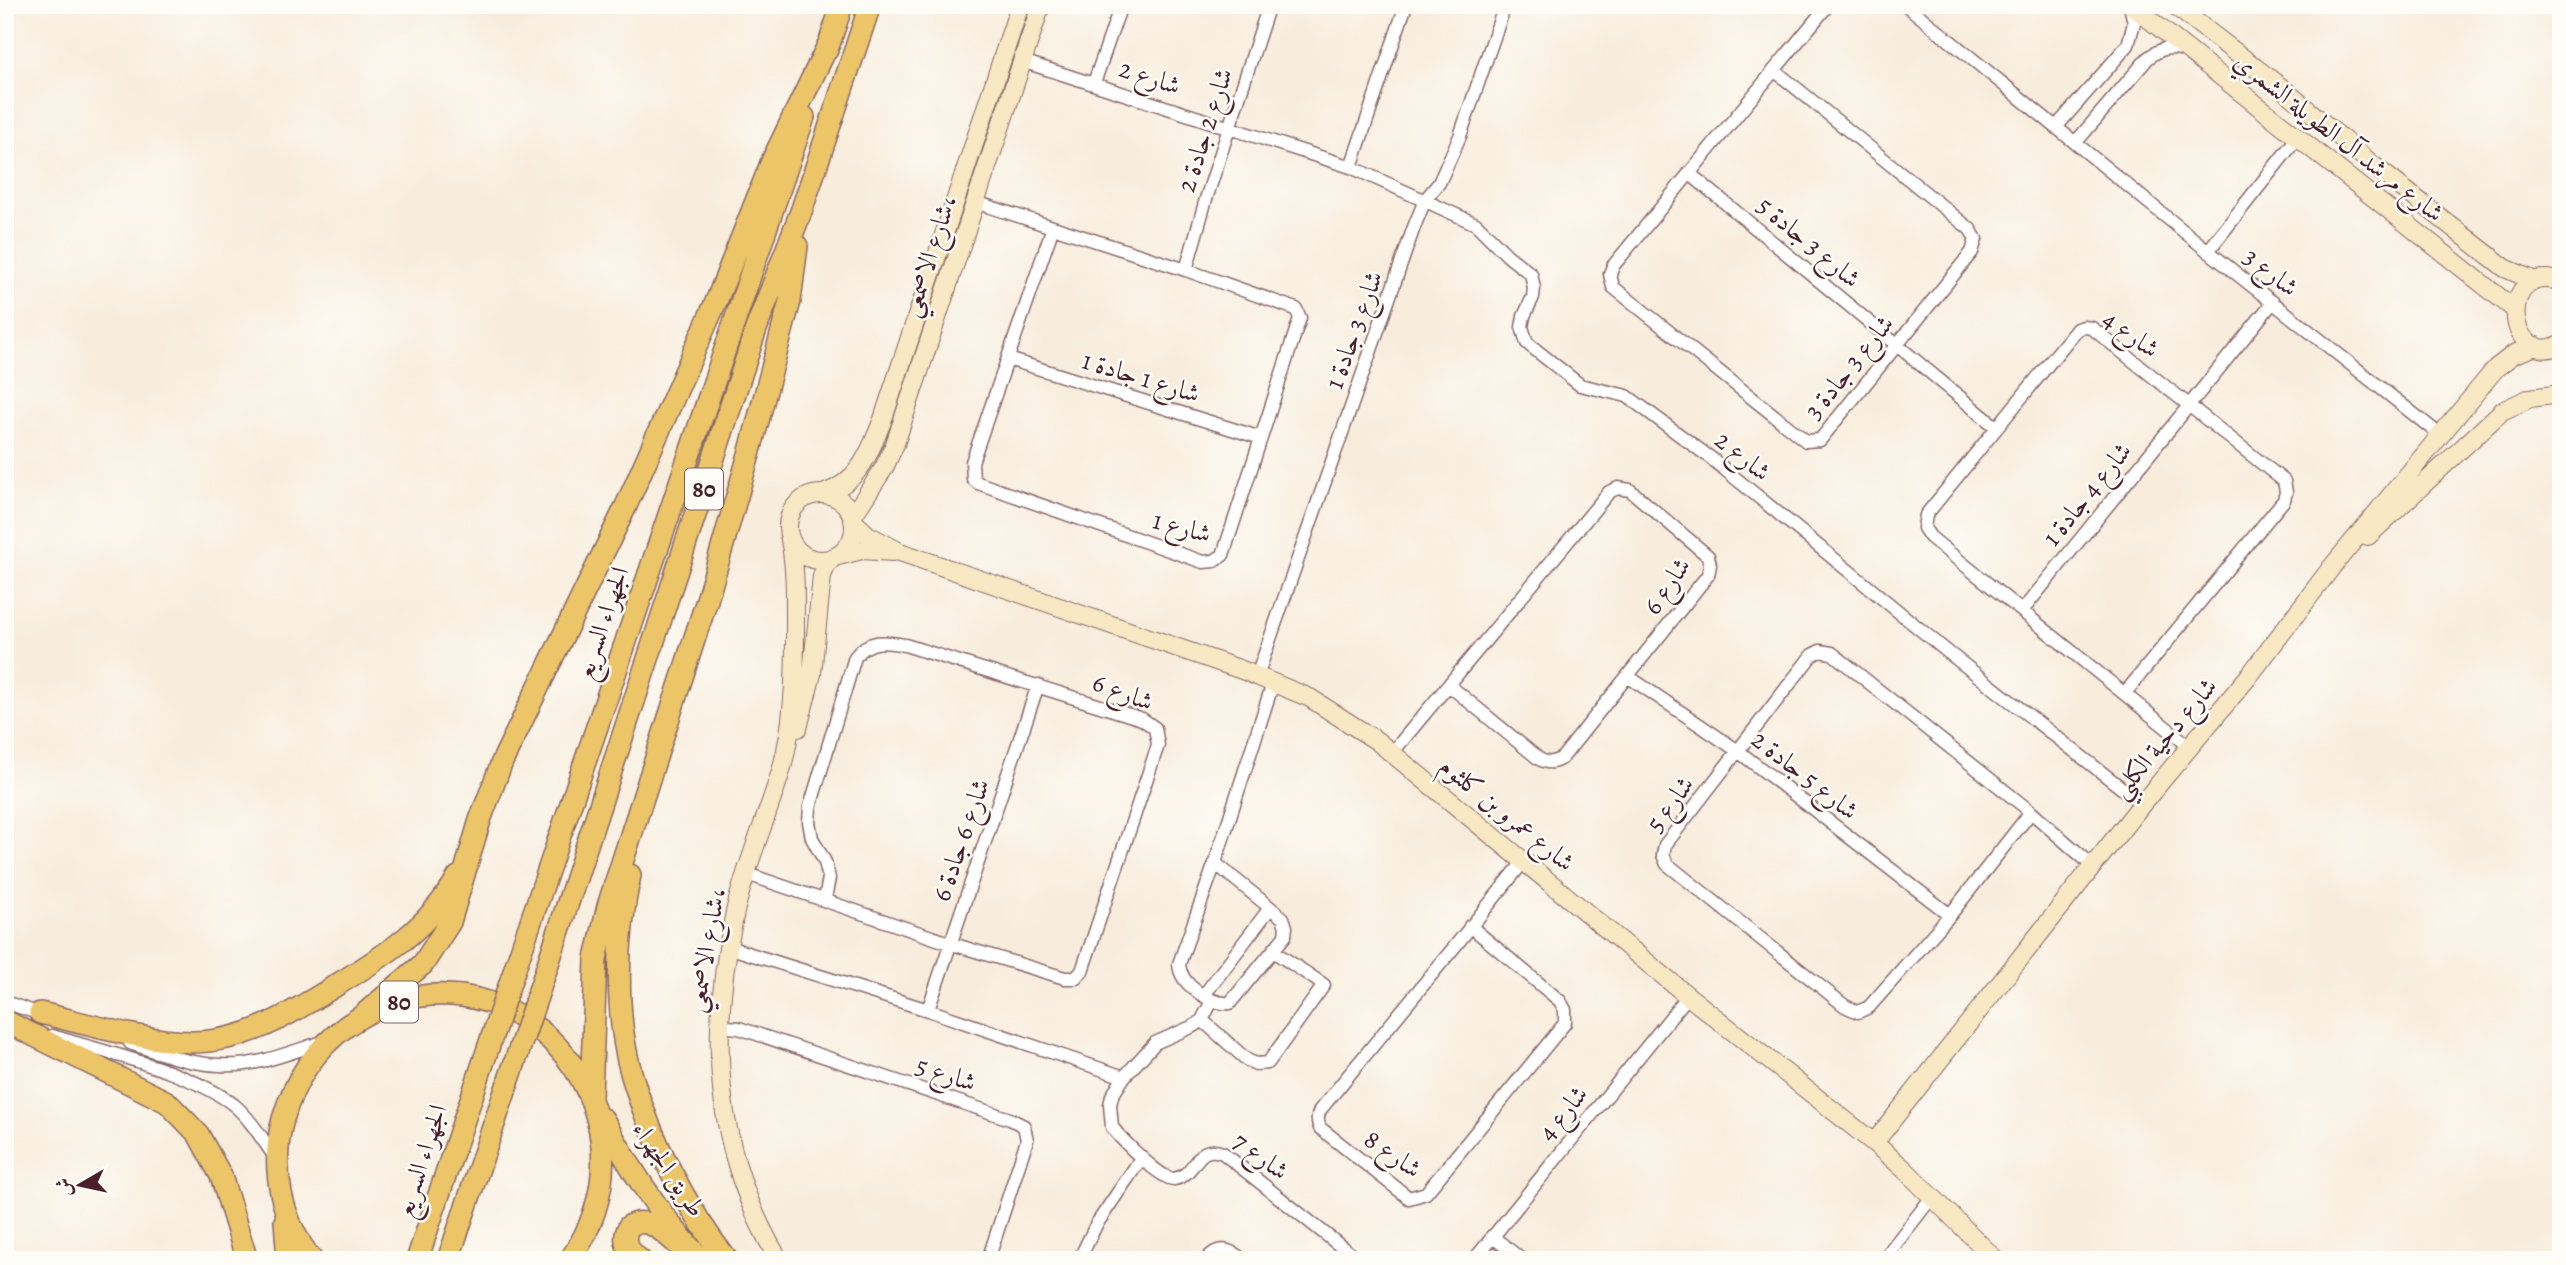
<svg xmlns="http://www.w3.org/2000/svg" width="2566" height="1265" viewBox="0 0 2566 1265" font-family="Alegreya,Amiri,serif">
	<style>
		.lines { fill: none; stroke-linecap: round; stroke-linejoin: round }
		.street-casing { stroke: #876769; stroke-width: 15 }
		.secondary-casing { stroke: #876769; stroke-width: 20 }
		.highway-casing { stroke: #876769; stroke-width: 24 }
		.street { stroke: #fff; stroke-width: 12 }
		.secondary { stroke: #f8e8c3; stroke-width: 18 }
		.highway { stroke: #edc569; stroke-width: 21 }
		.highway-bridge-casing { stroke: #876769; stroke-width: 24; stroke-linecap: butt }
		.highway-bridge { stroke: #edc569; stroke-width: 21 }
		.labels { text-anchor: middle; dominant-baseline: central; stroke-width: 5; stroke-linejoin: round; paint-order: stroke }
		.shield { fill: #fdfcf7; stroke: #806168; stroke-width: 2 }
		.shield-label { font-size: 24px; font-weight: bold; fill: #4a1f2b }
		.street-label { font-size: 26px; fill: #4a1f2b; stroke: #fdfcf7 }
	</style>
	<rect width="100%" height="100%" fill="#fdfcf7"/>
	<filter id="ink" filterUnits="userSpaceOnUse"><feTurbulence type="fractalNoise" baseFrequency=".0143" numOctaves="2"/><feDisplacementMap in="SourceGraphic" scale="14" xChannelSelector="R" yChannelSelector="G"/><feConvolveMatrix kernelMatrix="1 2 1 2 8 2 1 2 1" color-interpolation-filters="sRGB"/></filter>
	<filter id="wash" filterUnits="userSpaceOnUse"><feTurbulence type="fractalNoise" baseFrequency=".00686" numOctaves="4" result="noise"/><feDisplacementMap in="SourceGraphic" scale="28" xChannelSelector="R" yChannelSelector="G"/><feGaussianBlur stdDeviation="1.57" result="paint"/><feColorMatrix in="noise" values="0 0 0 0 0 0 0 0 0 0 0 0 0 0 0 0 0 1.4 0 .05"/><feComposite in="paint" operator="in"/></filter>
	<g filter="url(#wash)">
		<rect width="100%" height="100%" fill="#f8eddd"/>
	</g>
	<g filter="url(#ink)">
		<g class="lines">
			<defs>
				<path id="street" d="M 1906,5 L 2208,251 L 2440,435
					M 1022,61 L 1351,167 L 1476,224 L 1508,256 L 1531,274 L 1534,288 L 1533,297 L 1524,316 L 1522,327 L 1527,343 L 1580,385 L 1627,396 L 1712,459 L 1949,653 L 2142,804
					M 1774,70 L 1970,229 L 1976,239 L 1972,252 L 1820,440 L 1806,441 L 1613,287 L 1610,274 L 1613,266 L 1828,5
					M 1094,83 L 1121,5
					M 2057,126 L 2128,45 L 2134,23 L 2130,5
					M 2076,142 L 2148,58 C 2161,48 2169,46 2184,50
					M 1351,167 L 1406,5
					M 1689,173 L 1996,427
					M 975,202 L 1186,270 L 1296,309 L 1300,318 L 1223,555 L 1214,561 L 1203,562 L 978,483 L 973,479 L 972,462 L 1053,227
					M 2208,251 L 2298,137
					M 1186,270 L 1206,199 L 1269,5
					M 1008,359 L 1261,438
					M 2022,611 L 2273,302
					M 1257,676 L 1414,227 L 1425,200 L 1439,183 L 1460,136 L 1505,5
					M 1629,677 L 1738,751 L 1950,915
					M 2125,693 L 2284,500 L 2286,492 L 2284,481 L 2092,328 L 2084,327 L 2077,329 L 1926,515 L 1924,528 L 1930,537 L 2189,746
					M 1392,753 L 1609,492 L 1618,488 L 1630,490 L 1708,556 L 1710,565 L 1708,575 L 1562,758 C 1553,763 1548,764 1539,759 L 1450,686
					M 2031,812 L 1950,915 L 1869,1007 L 1858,1012 L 1845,1006 L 1667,864 L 1663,855 L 1665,845 L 1812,655 L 1820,651 L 1832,653 L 2031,812 L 2093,866
					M 1215,863 L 1283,918 L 1286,927 L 1285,936 L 1230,1003 C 1211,1005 1180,985 1179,964 L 1215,863 L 1273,683
					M 747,874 L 949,943 L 1065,978 L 1076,978 L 1082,971 L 1158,745 L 1155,728 L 1142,719 L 905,645 C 884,641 869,639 855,657 L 810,807 L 809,822 L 812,838 L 825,862 L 829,878 L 825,899
					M 1470,926 L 1560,1001 L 1565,1010 L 1565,1023 L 1426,1193 L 1409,1198 L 1320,1128 C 1317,1121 1317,1117 1320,1110 L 1456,945 L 1524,861
					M 728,947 L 928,1010 L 1124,1077
					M 1204,995 L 1270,908
					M 1212,1001 L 1202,1020 L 1196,1025 L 1155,1043 L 1124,1077 L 1112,1096 L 1110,1105 L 1112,1127 C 1120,1138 1161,1180 1174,1179 C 1198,1175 1194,1142 1223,1153 L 1358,1260
					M 5,1002 L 43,1015
					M 928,1010 L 1038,685
					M 1202,1020 L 1247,1060 L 1256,1064 L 1268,1063 L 1324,985 L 1273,951
					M 718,1026 L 739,1028 L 1010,1119 L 1024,1126 L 1027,1140 L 988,1260
					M 52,1036 C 104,1052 192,1072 234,1105 C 251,1119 264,1142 277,1160
					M 130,1043 C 160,1053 189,1064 220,1065 C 255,1068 293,1051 326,1041
					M 1492,1236 L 1522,1260
					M 1079,1260 L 1096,1225 L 1142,1157
					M 1206,1260 C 1218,1245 1230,1249 1243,1260
					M 1474,1260 L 1688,996
					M 1883,1260 L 1932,1197"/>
				<path id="secondary" d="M 2131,5 L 2514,309
					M 2174,5 L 2287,92 L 2374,166 L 2505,268 L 2535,281
					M 2561,282 C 2498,260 2503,369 2561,345
					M 823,494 C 860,482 870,452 883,419 L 1020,5
					M788 527a33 33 0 1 1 66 0a33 33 0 1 1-66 0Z
					M 852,517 L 884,468 L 895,444 L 1041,5
					M 853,521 L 868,535 L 900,552 L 1242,670 L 1310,698 L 1377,741 L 1688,996 L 1874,1143 L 1903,1168 L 1996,1260
					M 2368,536 L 2502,411 L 2530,398 L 2561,394
					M 838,556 L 862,550 L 893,552
					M 798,728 L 812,674 L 822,576 L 826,566 L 832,558
					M 1874,1143 L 2142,804 L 2249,676 L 2331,568 L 2496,368 L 2514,354 L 2536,346
					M 779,1260 C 713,1150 708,1035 735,912 C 746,864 767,818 781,771 C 794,725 795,677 795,629 C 795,599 796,569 790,540"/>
				<path id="highway" d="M 827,50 L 842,5
					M 630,875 C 617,936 614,1015 632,1076 C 650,1138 687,1209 727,1260
					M 514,971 L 804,117
					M 544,976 L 756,329 L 802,209 L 870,5
					M 40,1013 C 89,1024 141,1041 192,1042 C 247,1042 290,1014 335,986 C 384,956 428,929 458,877
					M 362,1016 L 423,964 L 450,922 L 480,820 L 502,762 L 626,506 L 718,297 L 772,161 L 831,39
					M 5,1021 L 167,1102 L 198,1134 L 221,1176 L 247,1260
					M 591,1097 L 596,959 L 608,906 L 707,600 L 750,451 L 790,301 L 797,246
					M 603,1119 C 630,1168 662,1220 702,1260
					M 285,1221 L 288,1260
					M 312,1260 C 281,1221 270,1167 283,1119 C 294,1081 316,1048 348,1025 C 502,921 676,1106 570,1260
					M 640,1260 C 628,1250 621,1242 629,1226 C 647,1215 664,1232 678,1245"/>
			</defs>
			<use href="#street" class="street-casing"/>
			<use href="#secondary" class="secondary-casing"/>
			<use href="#highway" class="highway-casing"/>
			<use href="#street" class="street"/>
			<use href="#secondary" class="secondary"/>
			<use href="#highway" class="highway"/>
			<defs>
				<path id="highway-bridge" d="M 417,1260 L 514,971
					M 448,1260 L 544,976"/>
			</defs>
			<use href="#highway-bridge" class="highway-bridge-casing"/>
			<use href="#highway-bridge" class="highway-bridge"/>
		</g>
	</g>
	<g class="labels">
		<g class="shield">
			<rect x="685" y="468.5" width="38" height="41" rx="5"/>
			<rect x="380" y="981.5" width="38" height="41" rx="5"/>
		</g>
		<g class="shield-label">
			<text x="704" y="489">80</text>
			<text x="399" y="1002">80</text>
		</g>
		<g class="street-label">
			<text transform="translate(1150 77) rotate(18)">شارع 2</text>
			<text transform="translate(1205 130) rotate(-72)">شارع 2 جادة 2</text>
			<text transform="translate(2339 137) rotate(38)">شارع مرشد آل الطويلة الشمري</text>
			<text transform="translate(1809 242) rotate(40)">شارع 3 جادة 5</text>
			<text transform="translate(929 256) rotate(-72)">شارع الاصمعي،</text>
			<text transform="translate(2271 272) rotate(38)">شارع 3</text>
			<text transform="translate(1354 330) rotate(-70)">شارع 3 جادة 1</text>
			<text transform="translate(2131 334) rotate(35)">شارع 4</text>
			<text transform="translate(1849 367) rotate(-51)">شارع 3 جادة 3</text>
			<text transform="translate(1141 377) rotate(17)">شارع 1 جادة 1</text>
			<text transform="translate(1743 456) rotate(39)">شارع 2</text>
			<text transform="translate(2087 494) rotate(-51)">شارع 4 جادة 1</text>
			<text transform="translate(1182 527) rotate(15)">شارع 1</text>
			<text transform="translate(1667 586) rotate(-56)">شارع 6</text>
			<text transform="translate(602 623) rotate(-71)">الجهراء السريع</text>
			<text transform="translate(1123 692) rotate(21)">شارع 6</text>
			<text transform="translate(2164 738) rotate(-50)">شارع دحية الكلبي</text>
			<text transform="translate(1805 775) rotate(38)">شارع 5 جادة 2</text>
			<text transform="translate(1670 804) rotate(-54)">شارع 5</text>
			<text transform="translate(1507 814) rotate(39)">شارع عمرو بن كلثوم</text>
			<text transform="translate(961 840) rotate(-71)">شارع 6 جادة 6</text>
			<text transform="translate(706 950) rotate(-80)">شارع الاصمعي،</text>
			<text transform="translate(946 1074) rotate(18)">شارع 5</text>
			<text transform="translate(1563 1113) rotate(-51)">شارع 4</text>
			<text transform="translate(1393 1154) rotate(35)">شارع 8</text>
			<text transform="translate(1261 1156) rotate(36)">شارع 7</text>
			<text transform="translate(421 1161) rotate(-72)">الجهراء السريع</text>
			<text transform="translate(669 1169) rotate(56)">طريق الجهراء</text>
		</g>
	</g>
	<rect width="2566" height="1265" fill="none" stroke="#fdfcf7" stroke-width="28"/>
	<g transform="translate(80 1185) rotate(261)" stroke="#fdfcf7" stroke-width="5" paint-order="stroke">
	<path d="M0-5L12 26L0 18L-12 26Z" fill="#4a1f2b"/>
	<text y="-10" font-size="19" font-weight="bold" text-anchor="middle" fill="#4a1f2b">ش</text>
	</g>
</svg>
